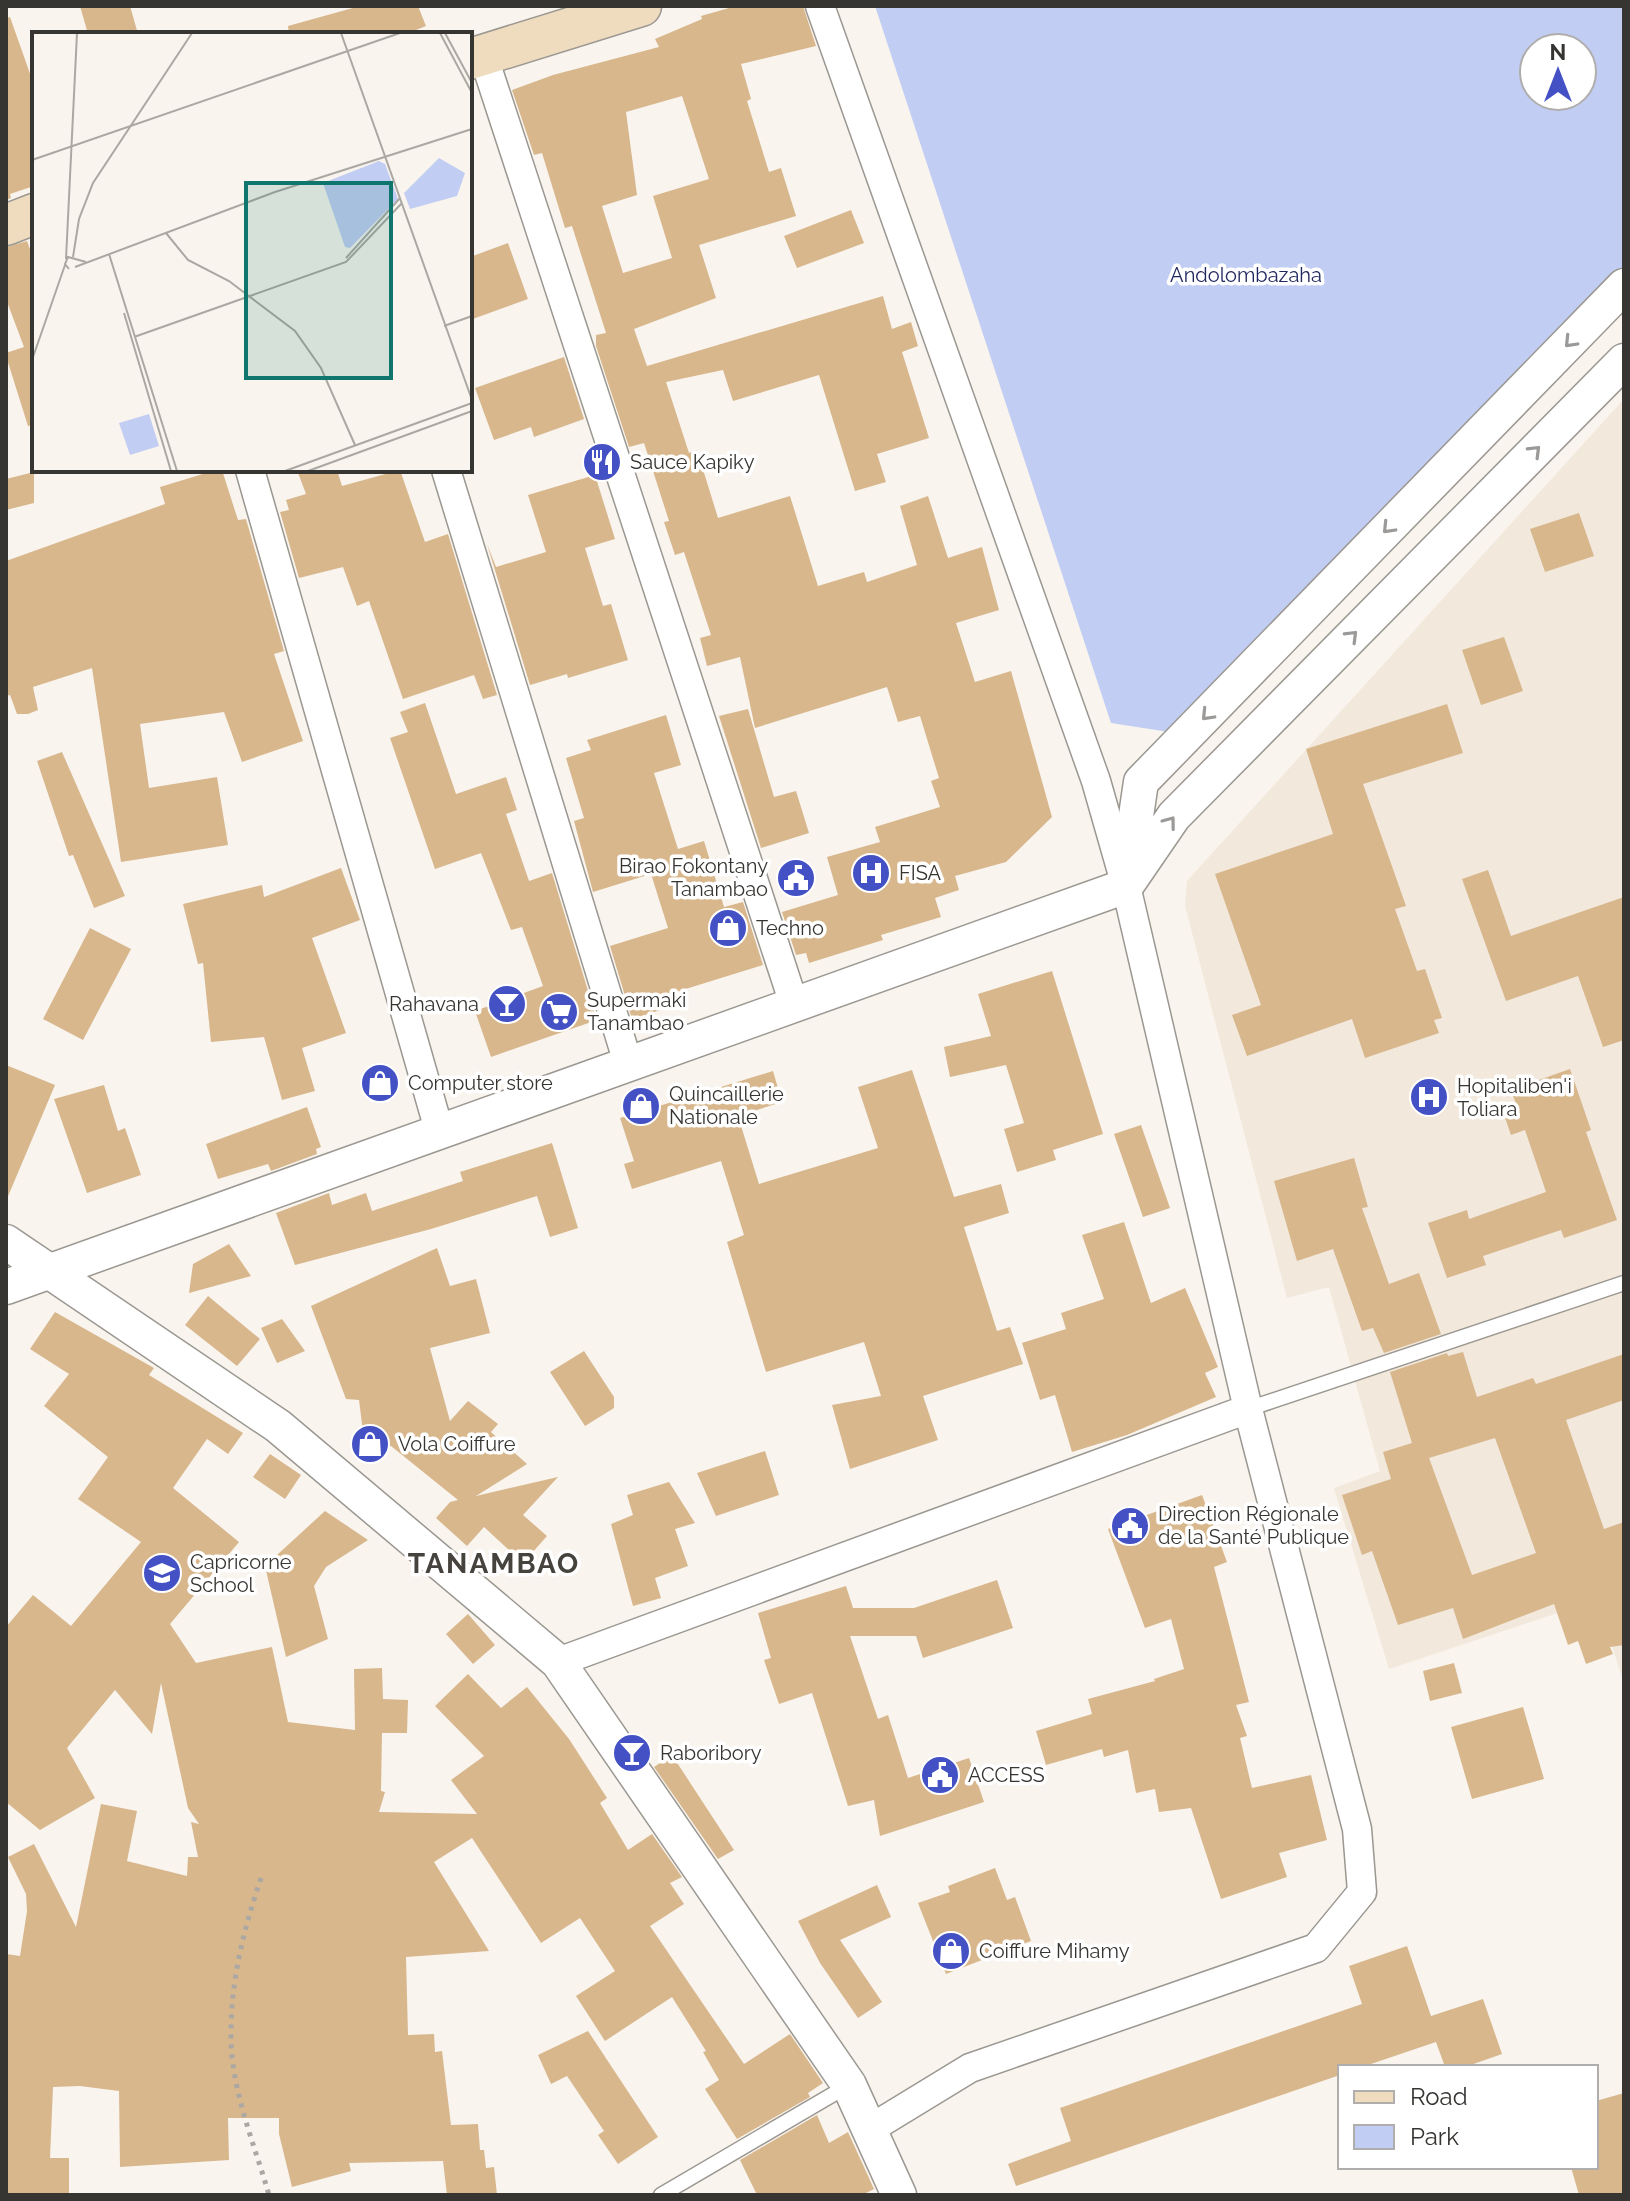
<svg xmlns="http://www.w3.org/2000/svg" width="1630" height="2201" viewBox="0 0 1630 2201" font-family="Raleway,sans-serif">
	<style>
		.built { fill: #f2e8dc }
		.green { fill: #c2cdf3; fill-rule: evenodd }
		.building { fill: #d8b78d; fill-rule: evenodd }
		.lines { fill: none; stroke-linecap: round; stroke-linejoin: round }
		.service-casing { stroke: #9b9791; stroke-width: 17 }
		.minor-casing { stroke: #9b9791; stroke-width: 31 }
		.tertiary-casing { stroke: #9b9791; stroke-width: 37 }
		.secondary-casing { stroke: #9b9791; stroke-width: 43 }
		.path { stroke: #aba7a2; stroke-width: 5; stroke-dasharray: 4 6; stroke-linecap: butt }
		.service { stroke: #fff; stroke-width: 14 }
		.minor { stroke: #fff; stroke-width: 28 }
		.tertiary { stroke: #fff; stroke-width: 34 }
		.secondary { stroke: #efdcbf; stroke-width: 40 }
		.oneway { stroke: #9b9a98 }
		.labels { text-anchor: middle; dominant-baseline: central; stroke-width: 7; stroke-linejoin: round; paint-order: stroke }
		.park-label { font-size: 20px; fill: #20285f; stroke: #fff }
		.poi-label { font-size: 20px; fill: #373532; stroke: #fff; text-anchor: start }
		.district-label { font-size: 28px; font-weight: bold; letter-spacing: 2px; fill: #46423d; stroke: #fff }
		.inset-road { fill: none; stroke: #aba8a3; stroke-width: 2 }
		.view { fill: #0f766e; fill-opacity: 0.15; stroke: #0f766e; stroke-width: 4 }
		.inset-edge { fill: none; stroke: #373532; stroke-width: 4 }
	</style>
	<rect width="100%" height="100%" fill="#f9f4ee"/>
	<path class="built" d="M 1624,399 L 1624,1683 L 1597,1600 L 1389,1669 L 1334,1488 L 1380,1471 L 1329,1287 L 1287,1298 L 1185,906 L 1187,881 Z"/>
	<path class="green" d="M 875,6 L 1624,6 L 1624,276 L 1169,732 L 1111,723 ZM 1534,48 L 1582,48 L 1582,96 L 1534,96 Z"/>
	<path class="building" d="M 80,6 L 130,6 L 138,34 L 88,34 Z
		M 360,6 L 418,6 L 426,26 L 406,34 L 289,34 L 288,26 Z
		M 736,6 L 803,6 L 816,46 L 741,64 L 751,99 L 747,101 L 769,172 L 781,168 L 796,216 L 699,245 L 716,298 L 634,329 L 647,366 L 883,296 L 892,329 L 911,322 L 918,346 L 902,352 L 929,438 L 877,454 L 886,482 L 855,491 L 819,375 L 733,401 L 723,370 L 666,382 L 689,453 L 697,450 L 718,518 L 790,496 L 818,586 L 864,572 L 867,582 L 917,565 L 900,506 L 928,496 L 948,558 L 982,547 L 999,610 L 956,623 L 975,682 L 1011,671 L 1052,817 L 1006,862 L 955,876 L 959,890 L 935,898 L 941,917 L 881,935 L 883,940 L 809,963 L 806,953 L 796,955 L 782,912 L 838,895 L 827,857 L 880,842 L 875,827 L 940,807 L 931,781 L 939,778 L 920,716 L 898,722 L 887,687 L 755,728 L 740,657 L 707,666 L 700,638 L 711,635 L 684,552 L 675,555 L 664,522 L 669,521 L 644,443 L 629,447 L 596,346 L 596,335 L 606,333 L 572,226 L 565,228 L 542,153 L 534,155 L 512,90 L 553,75 L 659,47 L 655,39 L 702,19 L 701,16 ZM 682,96 L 709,179 L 653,196 L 672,258 L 623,273 L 602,206 L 637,195 L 626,112 Z
		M 10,17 L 34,85 L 34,186 L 10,194 L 11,198 L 6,200 L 6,18 Z
		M 851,210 L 864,243 L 797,268 L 784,236 Z
		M 27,241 L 34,260 L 34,425 L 28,426 L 6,356 L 6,353 L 24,347 L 6,299 L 6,247 Z
		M 508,243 L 528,299 L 470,320 L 470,257 Z
		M 564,357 L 584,419 L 534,437 L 531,427 L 494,440 L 475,388 Z
		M 216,470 L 222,470 L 238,520 L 246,519 L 284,651 L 274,654 L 303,741 L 242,762 L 224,712 L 140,724 L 149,788 L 217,777 L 228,845 L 121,862 L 92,668 L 33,687 L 38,710 L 28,714 L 17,714 L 10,695 L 6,696 L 6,561 L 165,504 L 160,487 Z
		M 297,470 L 337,470 L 342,486 L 400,470 L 425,542 L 448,534 L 497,695 L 483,699 L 474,675 L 403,699 L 369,601 L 357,606 L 343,567 L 299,578 L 280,512 L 289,510 L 286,500 L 306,494 Z
		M 34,472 L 34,503 L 6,510 L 6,479 Z
		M 595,475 L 615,539 L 585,548 L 603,606 L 611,604 L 628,660 L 568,678 L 567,674 L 530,685 L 487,544 L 496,567 L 546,552 L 528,495 Z
		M 1579,513 L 1594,556 L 1545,572 L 1530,529 Z
		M 1504,637 L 1523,691 L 1481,705 L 1462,650 Z
		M 425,703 L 456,794 L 506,777 L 517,810 L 506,814 L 529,881 L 552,873 L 597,1020 L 491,1057 L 475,1011 L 543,986 L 522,927 L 511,930 L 481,853 L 435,869 L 390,738 L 408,732 L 400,712 Z
		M 1447,704 L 1463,753 L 1363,784 L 1406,906 L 1395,909 L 1417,971 L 1425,969 L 1442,1018 L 1434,1020 L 1439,1033 L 1365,1058 L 1352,1019 L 1247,1056 L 1232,1015 L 1261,1005 L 1215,874 L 1333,834 L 1306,749 Z
		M 748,709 L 774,797 L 796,791 L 809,833 L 761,848 L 719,716 Z
		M 666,715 L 681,765 L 654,773 L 678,849 L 704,841 L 724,907 L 743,902 L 763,965 L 663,996 L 667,1008 L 632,1019 L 610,946 L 668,928 L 651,874 L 593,892 L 574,821 L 584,818 L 566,758 L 591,750 L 587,740 Z
		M 62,752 L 125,896 L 94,908 L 73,855 L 69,856 L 37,761 Z
		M 341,868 L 360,920 L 312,938 L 346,1033 L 302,1048 L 315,1091 L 282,1100 L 264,1037 L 211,1042 L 203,963 L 198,964 L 183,904 L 262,885 L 264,897 Z
		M 1488,870 L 1511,936 L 1624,897 L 1624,1040 L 1603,1047 L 1578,976 L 1506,1001 L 1462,879 Z
		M 90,928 L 131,949 L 83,1040 L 43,1019 Z
		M 1052,971 L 1103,1134 L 1053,1150 L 1056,1160 L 1017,1172 L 1004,1129 L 1024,1123 L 1006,1065 L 950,1077 L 944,1047 L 991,1036 L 978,994 Z
		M 6,1065 L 55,1085 L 6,1201 Z
		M 1570,1069 L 1591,1130 L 1586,1132 L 1617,1220 L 1564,1238 L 1561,1230 L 1483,1256 L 1486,1265 L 1447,1278 L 1428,1223 L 1467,1210 L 1469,1219 L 1546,1192 L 1525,1130 L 1511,1135 L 1502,1109 L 1516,1104 L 1511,1090 Z
		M 912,1070 L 954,1197 L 1001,1184 L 1009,1213 L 964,1227 L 997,1331 L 1010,1327 L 1023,1364 L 923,1396 L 938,1440 L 850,1469 L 832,1405 L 881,1396 L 864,1342 L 766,1372 L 727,1242 L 744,1235 L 721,1161 L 632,1189 L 624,1164 L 634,1161 L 620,1118 L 773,1071 L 782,1102 L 738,1116 L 759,1184 L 878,1148 L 858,1087 Z
		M 104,1085 L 118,1131 L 125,1128 L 141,1175 L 87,1193 L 54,1099 Z
		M 307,1107 L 321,1147 L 316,1149 L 317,1154 L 271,1171 L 268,1164 L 218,1179 L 206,1144 Z
		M 1141,1125 L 1170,1208 L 1143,1217 L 1114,1134 Z
		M 552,1143 L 578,1228 L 550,1237 L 537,1196 L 431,1229 L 295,1265 L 276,1213 L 329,1193 L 332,1205 L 366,1193 L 372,1211 L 463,1181 L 460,1172 Z
		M 1354,1158 L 1368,1207 L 1362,1208 L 1389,1284 L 1419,1273 L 1441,1334 L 1384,1353 L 1373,1328 L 1362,1331 L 1333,1249 L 1297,1261 L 1274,1181 Z
		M 1124,1222 L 1151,1303 L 1185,1288 L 1218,1367 L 1205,1373 L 1216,1397 L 1127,1435 L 1072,1452 L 1055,1395 L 1040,1400 L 1022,1343 L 1066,1329 L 1061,1313 L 1104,1299 L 1082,1235 Z
		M 229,1244 L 251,1276 L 189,1293 L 193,1264 Z
		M 437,1248 L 450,1286 L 476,1279 L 490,1333 L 430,1348 L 450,1421 L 468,1401 L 498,1424 L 491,1432 L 527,1464 L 476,1496 L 558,1477 L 523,1515 L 547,1536 L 523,1563 L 484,1527 L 467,1546 L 436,1518 L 450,1502 L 458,1500 L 391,1446 L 376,1448 L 364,1440 L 359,1400 L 346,1399 L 311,1306 Z
		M 208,1296 L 260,1339 L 237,1366 L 185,1325 Z
		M 55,1312 L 154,1368 L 149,1375 L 243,1433 L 228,1454 L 207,1439 L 173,1488 L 239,1542 L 170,1624 L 196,1663 L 272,1647 L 288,1722 L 355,1730 L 354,1669 L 382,1668 L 383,1699 L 408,1700 L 407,1733 L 382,1733 L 381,1791 L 385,1792 L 379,1812 L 477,1814 L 451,1780 L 484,1756 L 435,1706 L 468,1674 L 501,1708 L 527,1687 L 569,1739 L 607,1798 L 600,1803 L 628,1850 L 652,1834 L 682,1877 L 670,1883 L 684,1904 L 650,1926 L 744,2064 L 790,2034 L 823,2083 L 808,2093 L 810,2097 L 737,2139 L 705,2089 L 719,2080 L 703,2052 L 706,2051 L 672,1997 L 605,2041 L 576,1996 L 615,1971 L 580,1918 L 541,1943 L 472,1838 L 434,1862 L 489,1951 L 406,1957 L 408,2035 L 434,2034 L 435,2052 L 442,2051 L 451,2125 L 478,2124 L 480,2150 L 484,2150 L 486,2168 L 494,2167 L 497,2195 L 447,2195 L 443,2161 L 349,2163 L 351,2171 L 292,2187 L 279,2134 L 279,2118 L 228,2118 L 229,2160 L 120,2167 L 119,2091 L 80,2086 L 53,2087 L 50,2158 L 69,2158 L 69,2195 L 6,2195 L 6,1954 L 20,1956 L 27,1911 L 26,1894 L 8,1857 L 34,1844 L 76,1927 L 101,1804 L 137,1811 L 127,1861 L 187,1876 L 188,1857 L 198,1857 L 191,1822 L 199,1824 L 188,1808 L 161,1683 L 152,1734 L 115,1690 L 67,1748 L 95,1798 L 40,1830 L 6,1802 L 6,1627 L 33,1595 L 71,1626 L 141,1542 L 78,1499 L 108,1457 L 44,1406 L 69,1374 L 30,1349 Z
		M 282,1319 L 305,1351 L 277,1363 L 261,1328 Z
		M 584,1351 L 614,1397 L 614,1408 L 585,1426 L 550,1372 Z
		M 1463,1352 L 1477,1397 L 1533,1378 L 1536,1384 L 1624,1354 L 1624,1400 L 1566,1420 L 1604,1529 L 1624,1522 L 1624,1645 L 1610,1647 L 1613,1654 L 1586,1664 L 1578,1641 L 1568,1645 L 1554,1604 L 1463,1639 L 1453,1608 L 1398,1625 L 1372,1551 L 1362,1555 L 1342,1495 L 1391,1479 L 1383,1452 L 1412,1443 L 1390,1372 L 1447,1353 L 1448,1356 ZM 1495,1438 L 1536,1553 L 1472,1575 L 1429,1458 Z
		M 765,1451 L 779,1495 L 716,1516 L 697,1473 Z
		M 270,1454 L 301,1475 L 285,1499 L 253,1477 Z
		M 669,1482 L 695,1523 L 675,1529 L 688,1566 L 655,1578 L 661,1598 L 633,1606 L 611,1524 L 633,1515 L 627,1495 Z
		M 1202,1495 L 1227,1562 L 1214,1567 L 1249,1702 L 1236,1705 L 1247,1736 L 1240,1738 L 1252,1788 L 1311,1775 L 1327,1840 L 1279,1853 L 1287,1877 L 1221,1899 L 1191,1808 L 1159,1812 L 1155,1789 L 1136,1793 L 1128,1750 L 1104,1757 L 1102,1749 L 1046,1765 L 1036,1731 L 1092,1714 L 1088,1699 L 1155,1681 L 1154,1679 L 1184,1669 L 1171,1619 L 1145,1628 L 1108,1529 Z
		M 325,1511 L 368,1540 L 326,1567 L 314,1586 L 328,1639 L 286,1657 L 265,1566 Z
		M 997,1580 L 1013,1628 L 923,1658 L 916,1636 L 850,1636 L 878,1719 L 888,1715 L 908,1778 L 969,1758 L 984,1802 L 880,1836 L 874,1800 L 848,1806 L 812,1693 L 779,1704 L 764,1660 L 771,1658 L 758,1613 L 846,1586 L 853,1608 L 914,1608 Z
		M 468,1614 L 495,1645 L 473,1664 L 446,1634 Z
		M 1454,1663 L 1462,1693 L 1430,1701 L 1423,1671 Z
		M 1523,1707 L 1544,1779 L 1472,1799 L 1451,1727 Z
		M 672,1755 L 734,1850 L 718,1859 L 654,1767 Z
		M 995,1868 L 1007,1900 L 1015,1897 L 1031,1941 L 946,1974 L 918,1903 L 950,1892 L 948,1886 Z
		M 877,1885 L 891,1917 L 840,1940 L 882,2002 L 858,2018 L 820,1963 L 798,1921 Z
		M 1407,1946 L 1431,2016 L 1483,1999 L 1502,2054 L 1465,2067 L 1445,2067 L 1436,2042 L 1362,2067 L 1340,2067 L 1340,2075 L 1016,2186 L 1008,2164 L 1071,2141 L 1060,2108 L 1362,2004 L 1349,1966 Z
		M 588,2031 L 658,2137 L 618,2164 L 598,2135 L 604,2131 L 567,2076 L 551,2084 L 538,2055 Z
		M 1624,2093 L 1624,2195 L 1579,2195 L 1571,2167 L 1596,2167 L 1596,2101 Z
		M 817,2115 L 829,2143 L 848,2132 L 874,2189 L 862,2195 L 757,2195 L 740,2160 Z"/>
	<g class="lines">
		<defs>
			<path id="service" d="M 1248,1409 L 1624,1283
				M 661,2195 L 849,2085"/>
			<path id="minor" d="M 820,6 L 1096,781 L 1126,886 L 1248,1409 L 1357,1829 L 1362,1892 L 1316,1948 L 970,2068 L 870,2129
				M 483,55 L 794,1004
				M 250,470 L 439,1130
				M 446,470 L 628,1063
				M 558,1662 L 1248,1409"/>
			<path id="tertiary" d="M 1127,877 L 1141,782 L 1624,286
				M 6,1242 L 278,1426 L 558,1662 L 849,2085 L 899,2195
				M 6,1287 L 1126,886 L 1174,816 L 1624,361"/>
			<path id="secondary" d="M 470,59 L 641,6
				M 6,225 L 34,214"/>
		</defs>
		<use href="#service" class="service-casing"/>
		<use href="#minor" class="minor-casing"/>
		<use href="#tertiary" class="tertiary-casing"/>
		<use href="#secondary" class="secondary-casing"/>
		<path class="path" d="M 261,1878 C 243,1931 230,1984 231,2040 C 232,2092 255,2146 269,2195"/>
		<use href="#service" class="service"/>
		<use href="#minor" class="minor"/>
		<use href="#tertiary" class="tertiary"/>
		<use href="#secondary" class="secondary"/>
	</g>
	<defs><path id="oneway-chevron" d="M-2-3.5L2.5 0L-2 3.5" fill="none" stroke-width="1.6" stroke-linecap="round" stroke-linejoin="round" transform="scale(2)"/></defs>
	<g class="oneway">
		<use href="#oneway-chevron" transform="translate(1570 342) rotate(134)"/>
		<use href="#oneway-chevron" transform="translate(1535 451) rotate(-45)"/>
		<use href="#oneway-chevron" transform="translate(1388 528) rotate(134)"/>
		<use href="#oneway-chevron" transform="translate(1352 636) rotate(-45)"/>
		<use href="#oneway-chevron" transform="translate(1207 715) rotate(134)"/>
		<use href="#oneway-chevron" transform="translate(1170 822) rotate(-53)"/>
	</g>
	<defs>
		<symbol id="restaurant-disc" viewBox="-11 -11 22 22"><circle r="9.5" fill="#4451c5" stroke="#fff"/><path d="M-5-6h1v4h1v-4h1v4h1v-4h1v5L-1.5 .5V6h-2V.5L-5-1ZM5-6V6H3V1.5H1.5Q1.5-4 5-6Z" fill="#fff"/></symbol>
		<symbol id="hospital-disc" viewBox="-11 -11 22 22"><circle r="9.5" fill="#4451c5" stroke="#fff"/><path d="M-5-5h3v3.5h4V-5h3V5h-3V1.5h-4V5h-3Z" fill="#fff"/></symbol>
		<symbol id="civic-disc" viewBox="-11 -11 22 22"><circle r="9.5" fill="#4451c5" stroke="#fff"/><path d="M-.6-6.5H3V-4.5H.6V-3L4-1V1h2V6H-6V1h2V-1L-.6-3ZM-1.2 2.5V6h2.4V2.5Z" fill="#fff"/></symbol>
		<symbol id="shop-disc" viewBox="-11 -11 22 22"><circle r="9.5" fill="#4451c5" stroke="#fff"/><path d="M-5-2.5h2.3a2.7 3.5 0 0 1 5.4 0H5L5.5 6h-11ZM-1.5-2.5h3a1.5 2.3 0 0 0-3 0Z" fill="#fff"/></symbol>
		<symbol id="bar-disc" viewBox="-11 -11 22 22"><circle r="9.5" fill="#4451c5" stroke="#fff"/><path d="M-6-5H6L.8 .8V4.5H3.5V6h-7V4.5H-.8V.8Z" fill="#fff"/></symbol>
		<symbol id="supermarket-disc" viewBox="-11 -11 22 22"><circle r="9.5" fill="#4451c5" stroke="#fff"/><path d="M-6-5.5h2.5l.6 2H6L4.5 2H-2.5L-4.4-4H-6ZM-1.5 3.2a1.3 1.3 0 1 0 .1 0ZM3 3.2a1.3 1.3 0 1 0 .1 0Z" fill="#fff"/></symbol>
		<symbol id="school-disc" viewBox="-11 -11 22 22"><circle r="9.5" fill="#4451c5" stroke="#fff"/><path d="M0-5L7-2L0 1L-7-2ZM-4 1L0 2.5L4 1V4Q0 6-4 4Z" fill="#fff"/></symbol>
	</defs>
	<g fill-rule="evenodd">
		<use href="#restaurant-disc" x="580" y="440" width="44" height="44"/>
		<use href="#hospital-disc" x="849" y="851" width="44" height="44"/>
		<use href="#civic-disc" x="774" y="856" width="44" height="44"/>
		<use href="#shop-disc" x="706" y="906" width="44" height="44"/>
		<use href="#bar-disc" x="485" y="982" width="44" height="44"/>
		<use href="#supermarket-disc" x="537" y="990" width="44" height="44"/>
		<use href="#shop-disc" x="358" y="1061" width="44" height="44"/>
		<use href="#hospital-disc" x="1407" y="1075" width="44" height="44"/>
		<use href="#shop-disc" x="619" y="1084" width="44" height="44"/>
		<use href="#shop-disc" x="348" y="1422" width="44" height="44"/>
		<use href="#civic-disc" x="1108" y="1504" width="44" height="44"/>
		<use href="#school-disc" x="140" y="1551" width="44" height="44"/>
		<use href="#bar-disc" x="610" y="1731" width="44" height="44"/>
		<use href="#civic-disc" x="918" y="1753" width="44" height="44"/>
		<use href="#shop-disc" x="929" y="1929" width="44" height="44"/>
	</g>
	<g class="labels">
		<g class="park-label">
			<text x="1246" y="275">Andolombazaha</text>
		</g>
		<g class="poi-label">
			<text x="630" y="462">Sauce Kapiky</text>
			<text x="768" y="866" text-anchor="end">Birao Fokontany<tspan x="768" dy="23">Tanambao</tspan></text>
			<text x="899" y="873">FISA</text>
			<text x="756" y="928">Techno</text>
			<text x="587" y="1000">Supermaki<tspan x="587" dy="23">Tanambao</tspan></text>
			<text x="479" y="1004" text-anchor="end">Rahavana</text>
			<text x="408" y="1083">Computer store</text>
			<text x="1457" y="1086">Hopitaliben'i<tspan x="1457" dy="23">Toliara</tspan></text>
			<text x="669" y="1094">Quincaillerie<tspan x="669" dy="23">Nationale</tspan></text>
			<text x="398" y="1444">Vola Coiffure</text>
			<text x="1158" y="1514">Direction Régionale<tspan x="1158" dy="23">de la Santé Publique</tspan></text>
			<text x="190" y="1562">Capricorne<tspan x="190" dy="23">School</tspan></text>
			<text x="660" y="1753">Raboribory</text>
			<text x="968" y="1775">ACCESS</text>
			<text x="979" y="1951">Coiffure Mihamy</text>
		</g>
		<g class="district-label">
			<text x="494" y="1563">TANAMBAO</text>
		</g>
	</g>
	<g transform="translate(32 32)">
		<rect width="440" height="440" fill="#f9f4ee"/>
		<path d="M 407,126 L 433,141 L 425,164 L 378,177 L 372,161 ZM 347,129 L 353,132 L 366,167 L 318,216 L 313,215 L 291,151 ZM 117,382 L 127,414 L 98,423 L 87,391 Z" fill="#c2cdf3"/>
		<path class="inset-road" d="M 309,1 L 440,368M 408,1 L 440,61M 413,1 L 440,51M 0,128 L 368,1M 134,201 L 156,228 L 197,249 L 263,299 L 289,336 L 323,413M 77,222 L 145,439M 41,225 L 47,187 L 61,151 L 160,1M 314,226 L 368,166M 34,227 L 45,1M 43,235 L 243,160 L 440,97M 37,237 L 33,232 L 36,225 L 54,230M 92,281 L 139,439M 412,294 L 440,284M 102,305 L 314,230 L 370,171M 0,328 L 33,233M 253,439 L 440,371M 276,439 L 440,379"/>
		<path class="view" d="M 214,151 L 359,151 L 359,346 L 214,346 Z"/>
		<rect width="440" height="440" class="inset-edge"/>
	</g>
	<rect width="1630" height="2201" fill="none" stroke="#373532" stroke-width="16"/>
	<rect x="1338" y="2065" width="260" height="104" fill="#ffffff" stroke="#afaead" stroke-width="2"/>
	<rect x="1354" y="2091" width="40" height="12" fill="#efdcbf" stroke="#afaead" stroke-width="2"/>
	<text x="1410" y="2105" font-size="24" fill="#373532">Road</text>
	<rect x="1354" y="2125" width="40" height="24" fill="#c2cdf3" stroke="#afaead" stroke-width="2"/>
	<text x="1410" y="2145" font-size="24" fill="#373532">Park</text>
	<g transform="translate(1558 72)"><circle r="38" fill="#ffffff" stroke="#afaead" stroke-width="2"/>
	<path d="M0-6L14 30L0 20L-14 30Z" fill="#4451c5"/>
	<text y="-12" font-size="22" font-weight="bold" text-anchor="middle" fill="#373532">N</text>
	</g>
</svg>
